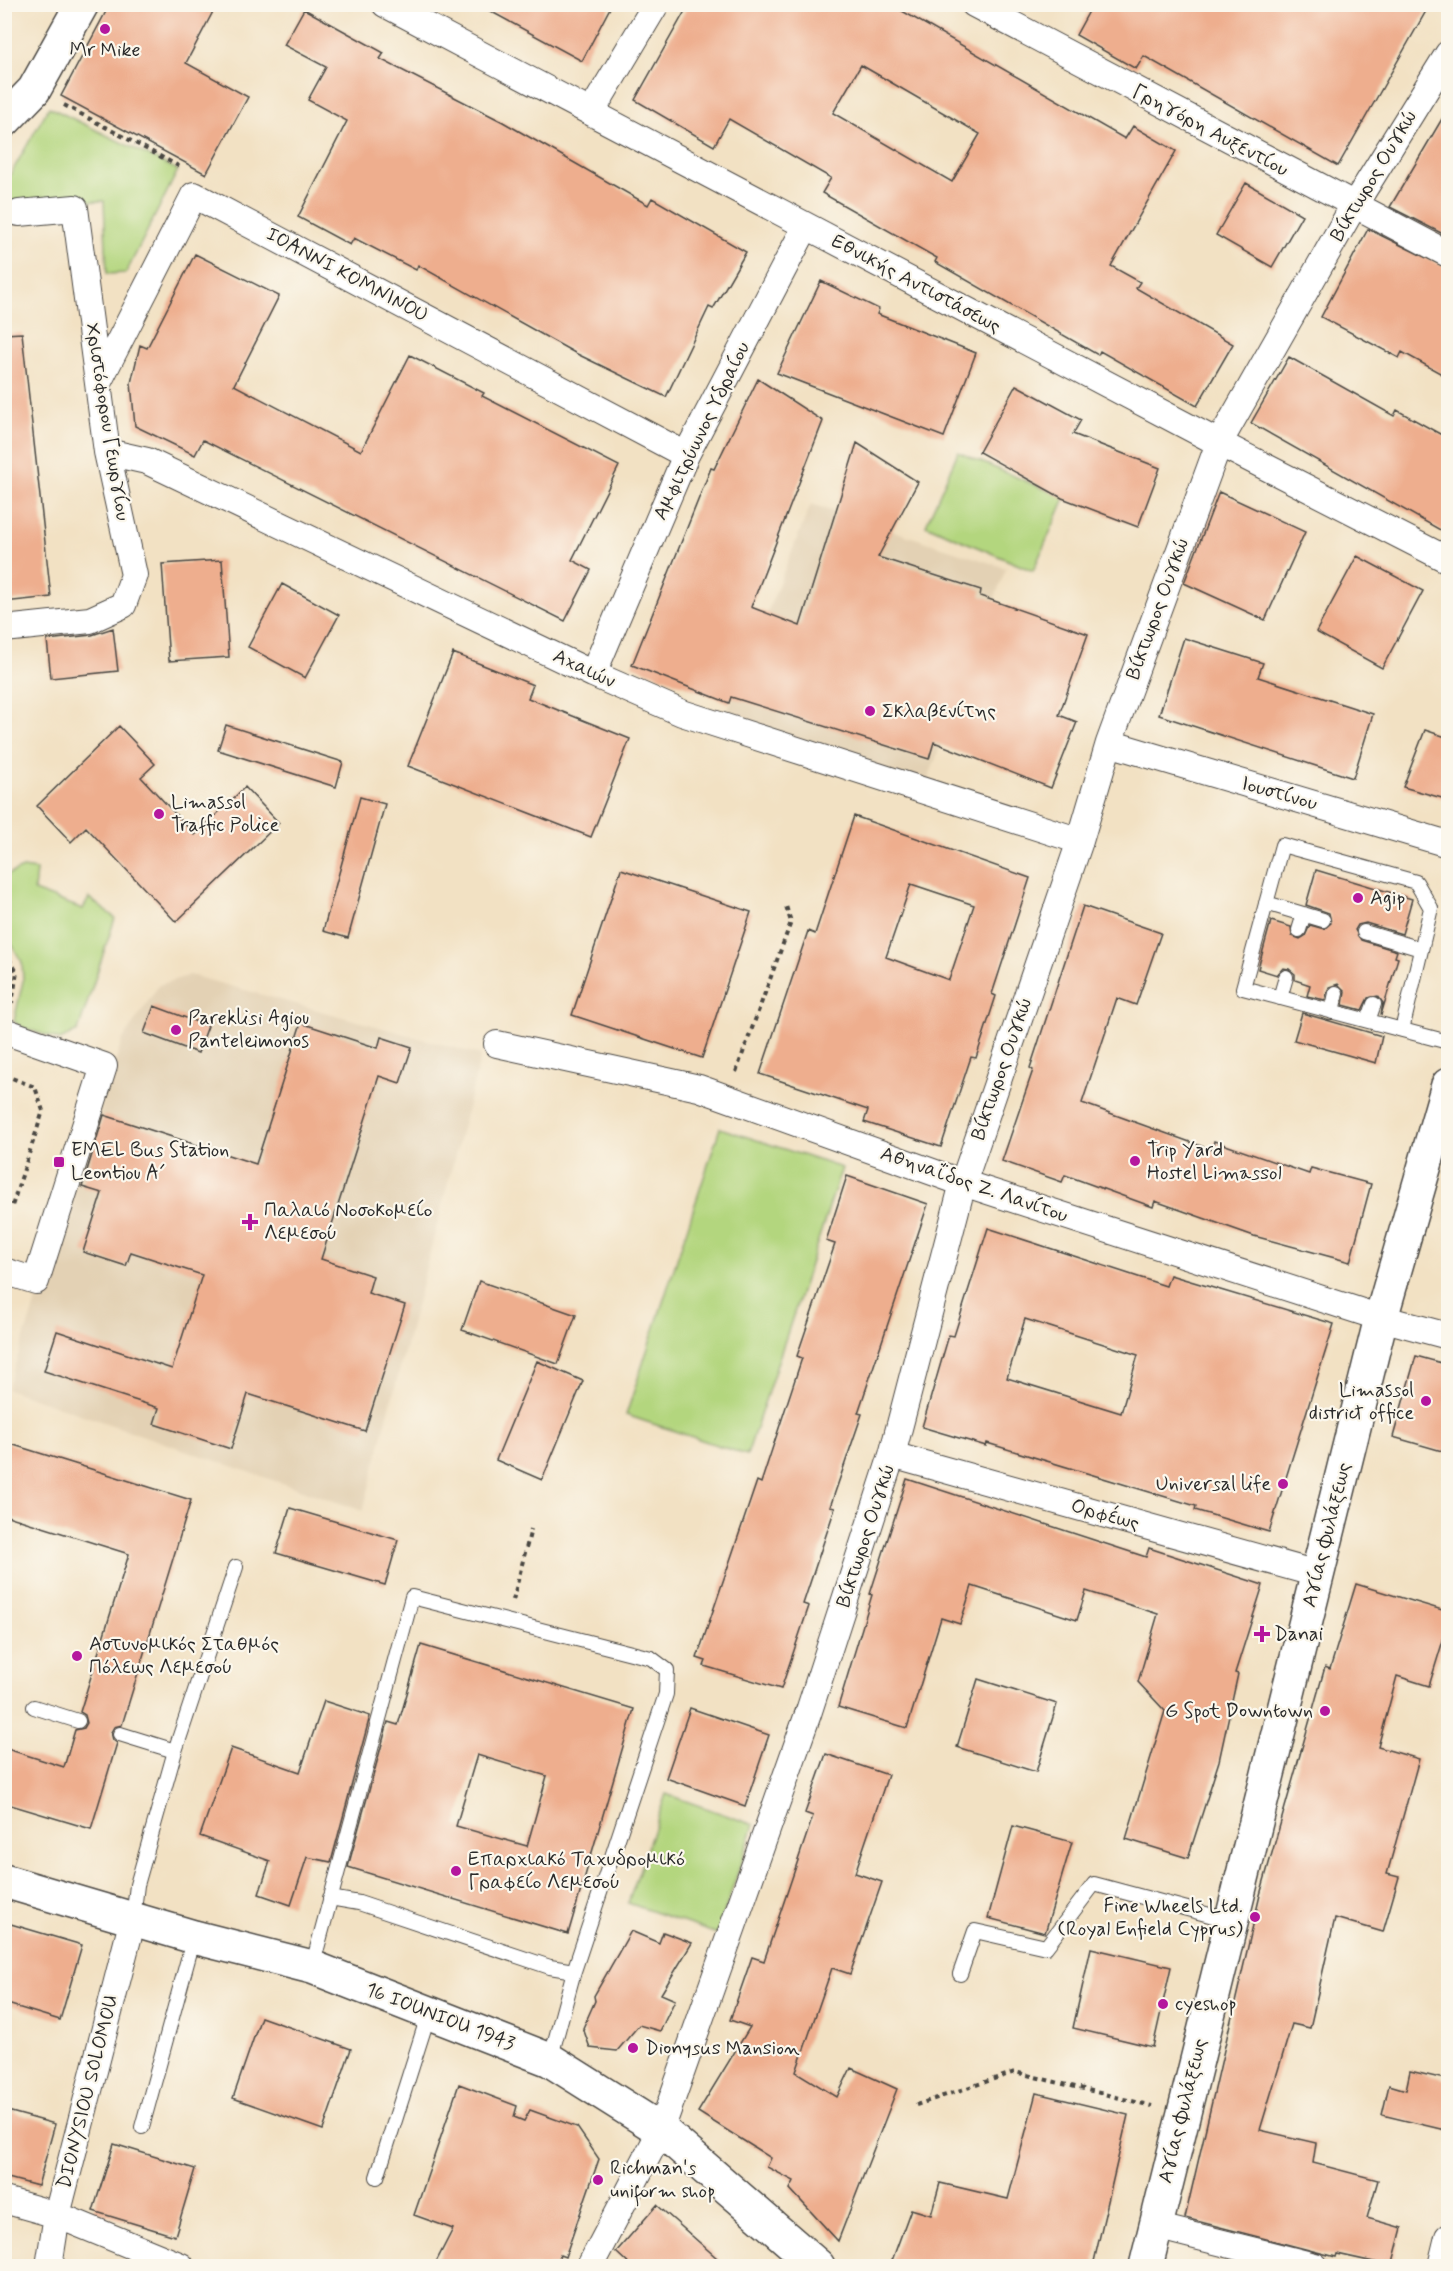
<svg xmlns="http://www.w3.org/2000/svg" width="1453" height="2271" viewBox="0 0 1453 2271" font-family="Mynerve,sans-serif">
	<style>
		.built { fill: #e3d1b4 }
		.green { fill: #b3d67e; stroke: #6f8054; stroke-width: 1.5 }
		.building { fill: #eeae8e; fill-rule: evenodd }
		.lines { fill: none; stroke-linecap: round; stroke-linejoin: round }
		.service-casing { stroke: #494642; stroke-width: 16 }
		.minor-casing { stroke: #494642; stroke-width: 28 }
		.tertiary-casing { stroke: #494642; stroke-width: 36 }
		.secondary-casing { stroke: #494642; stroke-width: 36 }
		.path { stroke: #494642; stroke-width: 4; stroke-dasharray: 4.5 4.5; stroke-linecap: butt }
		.service { stroke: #fff; stroke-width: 14 }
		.minor { stroke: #fff; stroke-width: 26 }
		.tertiary { stroke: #fff; stroke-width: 33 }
		.secondary { stroke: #fff; stroke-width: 33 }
		.poi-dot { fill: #b5179e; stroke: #fbf7ec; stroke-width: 2 }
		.labels { text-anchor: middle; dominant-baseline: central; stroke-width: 4.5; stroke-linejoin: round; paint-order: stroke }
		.poi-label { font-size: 20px; fill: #2b2b2b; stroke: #fbf7ec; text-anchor: start }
		.street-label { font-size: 20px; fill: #2b2b2b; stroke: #fbf7ec }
	</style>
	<rect width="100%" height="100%" fill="#fbf7ec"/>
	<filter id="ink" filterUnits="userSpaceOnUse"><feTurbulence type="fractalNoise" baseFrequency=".0167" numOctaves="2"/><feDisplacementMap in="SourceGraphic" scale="12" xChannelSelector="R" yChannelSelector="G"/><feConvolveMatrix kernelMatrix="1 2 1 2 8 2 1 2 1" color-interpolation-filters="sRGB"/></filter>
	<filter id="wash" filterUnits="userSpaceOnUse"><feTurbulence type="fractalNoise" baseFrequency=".008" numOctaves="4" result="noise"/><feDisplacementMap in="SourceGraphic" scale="24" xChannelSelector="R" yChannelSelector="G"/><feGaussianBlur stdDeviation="1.35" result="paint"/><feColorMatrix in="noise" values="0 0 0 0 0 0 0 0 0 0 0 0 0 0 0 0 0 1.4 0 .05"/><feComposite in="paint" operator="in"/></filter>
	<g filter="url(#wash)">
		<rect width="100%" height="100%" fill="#f2e1c3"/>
		<path class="built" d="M 811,504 L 1006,568 L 926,785 L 726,715 Z
			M 190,975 L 481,1055 L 363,1511 L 7,1389 L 123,1039 L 159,985 Z"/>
		<path class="green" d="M 49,107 L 178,170 L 126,273 L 107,274 L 104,201 L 5,204 L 5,184 Z
			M 958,452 L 1065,498 L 1033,571 L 926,525 Z
			M 23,868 L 36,870 L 34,891 L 83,909 L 89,898 L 115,918 L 78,1031 L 60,1040 L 21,1027 L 14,1021 L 23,981 L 22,962 L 5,933 L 4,876 Z
			M 720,1128 L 842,1168 L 747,1455 L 626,1415 Z
			M 666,1794 L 754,1825 L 717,1934 L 628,1903 Z"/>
		<g id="blocks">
			<path class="building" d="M 110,4 L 217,4 L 186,63 L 248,97 L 206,174 L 61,96 Z
				M 477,4 L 612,4 L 582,61 Z
				M 689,4 L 890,4 L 1125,139 L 1133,126 L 1176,151 L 1111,266 L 1140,282 L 1136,288 L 1233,344 L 1197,406 L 1100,351 L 1098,355 L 935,262 L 937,258 L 822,193 L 831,178 L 729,119 L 714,146 L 635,100 ZM 861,65 L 980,134 L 952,182 L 833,113 Z
				M 1093,4 L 1430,4 L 1338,166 L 1144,56 L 1136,69 L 1076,35 Z
				M 304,9 L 384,53 L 380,59 L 503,122 L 648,205 L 652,198 L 746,252 L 713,309 L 709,307 L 666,397 L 575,353 L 418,265 L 416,270 L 354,238 L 350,245 L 298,217 L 347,121 L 308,100 L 326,67 L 284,45 Z
				M 1449,107 L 1449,237 L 1390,207 Z
				M 1246,183 L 1302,215 L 1272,267 L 1216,235 Z
				M 1368,229 L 1449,269 L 1449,378 L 1402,352 L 1399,358 L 1321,317 Z
				M 195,254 L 279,296 L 234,385 L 361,451 L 410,355 L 484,393 L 482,396 L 619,466 L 572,560 L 591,570 L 565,621 L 203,440 L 195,455 L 135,426 L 131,383 L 140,345 L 147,348 Z
				M 821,281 L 879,309 L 877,314 L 976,353 L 944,437 L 777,373 Z
				M 22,333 L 51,597 L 4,602 L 4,334 Z
				M 1289,357 L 1394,416 L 1397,410 L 1449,439 L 1449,535 L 1251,423 Z
				M 758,379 L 823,421 L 751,607 L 800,626 L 857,443 L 918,482 L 878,557 L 981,590 L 980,596 L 1088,634 L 1059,715 L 1077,722 L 1051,788 L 934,742 L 929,759 L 731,697 L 729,703 L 632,665 L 711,468 L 714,469 Z
				M 1016,385 L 1081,420 L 1073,434 L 1160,468 L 1138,527 L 1062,498 L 979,452 Z
				M 1219,492 L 1305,532 L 1265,620 L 1184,583 Z
				M 1357,556 L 1423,591 L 1382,668 L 1316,632 Z
				M 222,560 L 229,657 L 169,661 L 162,564 Z
				M 282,584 L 339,615 L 305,678 L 248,647 Z
				M 113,628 L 118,671 L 51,678 L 47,640 L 92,635 Z
				M 1184,638 L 1263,663 L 1258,677 L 1373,714 L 1353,778 L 1159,715 Z
				M 453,653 L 533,685 L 528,698 L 630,739 L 591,837 L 408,766 Z
				M 226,725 L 343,762 L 336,787 L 218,750 Z
				M 119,726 L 155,764 L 141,777 L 195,835 L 245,787 L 279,823 L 176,922 L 86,827 L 71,842 L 37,806 Z
				M 1425,730 L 1449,738 L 1449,800 L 1403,787 Z
				M 360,797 L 385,804 L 348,938 L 323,931 Z
				M 854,816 L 1030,878 L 992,994 L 996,996 L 976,1058 L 971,1057 L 941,1147 L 864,1122 L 868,1110 L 760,1074 L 808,931 L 815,934 ZM 911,884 L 974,905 L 949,980 L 886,957 Z
				M 621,869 L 751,912 L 702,1058 L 572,1015 Z
				M 1316,870 L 1412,899 L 1402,934 L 1366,923 L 1358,925 L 1355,930 L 1361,940 L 1397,951 L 1395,957 L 1398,958 L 1381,1015 L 1383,1003 L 1378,996 L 1368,998 L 1362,1010 L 1343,1005 L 1345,991 L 1338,984 L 1329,987 L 1325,1000 L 1307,996 L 1310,985 L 1295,980 L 1295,974 L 1289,969 L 1283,968 L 1277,975 L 1258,969 L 1271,921 L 1291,927 L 1292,936 L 1300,939 L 1305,936 L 1310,925 L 1324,929 L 1331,923 L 1329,913 L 1306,905 Z
				M 1083,906 L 1161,933 L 1136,1005 L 1117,998 L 1082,1103 L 1212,1150 L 1214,1141 L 1309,1174 L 1311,1168 L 1371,1184 L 1350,1262 L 1254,1236 L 1155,1201 L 1153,1207 L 1065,1175 L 1062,1182 L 1002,1161 L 1033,1070 L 1030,1068 Z
				M 154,1006 L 208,1026 L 198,1053 L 144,1033 Z
				M 1302,1013 L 1382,1036 L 1376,1063 L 1294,1040 Z
				M 301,1023 L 378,1048 L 381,1037 L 412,1047 L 400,1083 L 379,1076 L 321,1259 L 373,1276 L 368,1293 L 405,1305 L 365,1431 L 248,1394 L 231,1449 L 154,1424 L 159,1408 L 44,1371 L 57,1331 L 172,1369 L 202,1275 L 131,1252 L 126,1266 L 83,1252 L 102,1193 L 82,1187 L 104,1115 L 256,1164 Z
				M 847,1176 L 928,1204 L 858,1413 L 862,1414 L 830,1507 L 835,1508 L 803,1604 L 809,1606 L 781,1689 L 704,1666 L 706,1661 L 697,1658 L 757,1481 L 761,1483 L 802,1358 L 797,1356 L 835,1244 L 826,1241 Z
				M 988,1228 L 1166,1286 L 1170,1275 L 1334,1324 L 1269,1532 L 1195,1510 L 1196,1506 L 987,1443 L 986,1446 L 922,1427 L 949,1335 L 954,1336 ZM 1025,1319 L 1138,1355 L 1121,1413 L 1007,1378 Z
				M 479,1281 L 576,1315 L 558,1364 L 462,1330 Z
				M 1416,1356 L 1449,1365 L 1449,1453 L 1393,1437 Z
				M 537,1361 L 583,1381 L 542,1480 L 496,1460 Z
				M 4,1442 L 191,1500 L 122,1725 L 114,1727 L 111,1732 L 113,1740 L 117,1743 L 91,1829 L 4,1803 L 4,1748 L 64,1767 L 75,1730 L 84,1728 L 87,1723 L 85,1715 L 80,1712 L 129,1554 L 4,1515 Z
				M 907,1479 L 1146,1557 L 1149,1548 L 1263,1585 L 1235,1673 L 1238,1674 L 1219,1761 L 1188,1858 L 1126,1839 L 1165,1711 L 1138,1682 L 1158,1614 L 1086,1591 L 1077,1620 L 972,1586 L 960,1624 L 941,1618 L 907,1728 L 838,1707 L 872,1595 L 870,1594 Z
				M 290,1508 L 398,1540 L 385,1585 L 276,1553 Z
				M 1356,1584 L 1449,1612 L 1449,1621 L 1429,1686 L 1397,1676 L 1378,1747 L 1419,1759 L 1387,1874 L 1399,1877 L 1383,1932 L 1335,1918 L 1310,2028 L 1292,2024 L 1260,2130 L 1316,2143 L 1313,2163 L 1378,2180 L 1367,2218 L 1402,2228 L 1392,2266 L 1337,2254 L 1336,2257 L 1185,2218 L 1260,1895 L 1325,1667 L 1330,1669 Z
				M 421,1645 L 634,1709 L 568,1934 L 348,1867 L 388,1722 L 398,1725 ZM 477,1755 L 547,1776 L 527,1846 L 456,1826 Z
				M 978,1679 L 1057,1704 L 1036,1772 L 957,1747 Z
				M 324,1701 L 370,1716 L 331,1862 L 307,1857 L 291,1905 L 259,1894 L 270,1861 L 200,1836 L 231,1748 L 300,1772 Z
				M 690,1708 L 769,1735 L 745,1806 L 666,1778 Z
				M 826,1754 L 888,1775 L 855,1873 L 882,1882 L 850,1974 L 832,1968 L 796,2072 L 837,2097 L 851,2068 L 897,2089 L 838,2241 L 790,2189 L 794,2181 L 767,2167 L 771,2158 L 698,2112 L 750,2027 L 730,2020 L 752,1957 L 764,1961 L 813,1816 L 805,1813 Z
				M 1013,1826 L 1072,1842 L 1045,1933 L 988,1918 Z
				M 4,1922 L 82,1945 L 60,2020 L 4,2003 Z
				M 631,1931 L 659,1943 L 663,1932 L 692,1943 L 661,1994 L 675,2000 L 660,2031 L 639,2025 L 617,2051 L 590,2048 L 583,2028 L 595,2001 L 594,1996 Z
				M 1091,1948 L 1171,1967 L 1153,2047 L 1073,2028 Z
				M 261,2017 L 351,2049 L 323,2130 L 233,2098 Z
				M 1410,2071 L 1449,2080 L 1449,2131 L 1382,2115 L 1389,2085 L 1406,2090 Z
				M 459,2084 L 517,2106 L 514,2117 L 524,2121 L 530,2110 L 577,2127 L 599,2159 L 565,2257 L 560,2255 L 556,2266 L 434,2266 L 453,2229 L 414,2215 Z
				M 1036,2093 L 1128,2115 L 1093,2266 L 890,2266 L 911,2209 L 931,2215 L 940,2183 L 1008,2199 Z
				M 4,2110 L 55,2124 L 38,2186 L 4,2177 Z
				M 114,2144 L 195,2169 L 175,2236 L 93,2211 Z
				M 657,2205 L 726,2266 L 631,2266 L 616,2252 Z"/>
		</g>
	</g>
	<g filter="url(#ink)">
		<use href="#blocks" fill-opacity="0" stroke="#494642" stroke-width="1.5"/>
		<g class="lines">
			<defs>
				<path id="service" d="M 1266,903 L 1323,920
					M 1299,930 L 1304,914
					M 1364,932 L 1421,949
					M 1280,998 L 1286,977
					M 1332,1012 L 1336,993
					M 1368,1021 L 1374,1004
					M 1402,1030 L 1431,908 L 1416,882 L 1282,845 L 1243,988 L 1448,1042
					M 34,1707 L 78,1721
					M 120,1734 L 175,1751
					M 330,1898 L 359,1903 L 550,1967 L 574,1971
					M 133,1919 L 137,1885 L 175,1751 L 236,1567
					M 312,1967 L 412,1597 L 651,1658 L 667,1670 L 666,1694 L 574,1971 L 550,2060
					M 960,1974 L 975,1931 L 1046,1947 L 1094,1884 L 1232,1921
					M 142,2127 L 194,1937
					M 377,2177 L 429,2013"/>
				<path id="minor" d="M 385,4 L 1219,443 L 1448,560
					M 974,4 L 1448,254
					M 592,111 L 656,4
					M 98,383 L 194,195 L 686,455
					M 107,452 L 147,461 L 593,674 L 682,713 L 1080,841
					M 4,629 L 90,620 L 123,605 L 134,575 L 107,452 L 75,208 L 19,213
					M 593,674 L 686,455 L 806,226
					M 1109,743 L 1448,844
					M 4,1031 L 104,1066 L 36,1281 L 4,1271
					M 497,1044 L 699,1088 L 963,1183 L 1381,1318 L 1448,1336
					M 892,1455 L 1317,1574
					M 4,2200 L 57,2215 L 181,2266
					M 1155,2226 L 1315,2266
					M 49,2266 L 57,2215 L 133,1919
					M 590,2266 L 661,2130 L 808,1714 L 892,1455 L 963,1183 L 1080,841 L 1109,743 L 1219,443 L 1353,207 L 1448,54
					M 1441,2266 L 1448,2237"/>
				<path id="tertiary" d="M 4,121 L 34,90 L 82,4
					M 4,1881 L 194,1937 L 312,1967 L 550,2060 L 661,2130 L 818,2266"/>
				<path id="secondary" d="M 1146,2266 L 1381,1318 L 1448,1085"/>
			</defs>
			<use href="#service" class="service-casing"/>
			<use href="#minor" class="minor-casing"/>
			<use href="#tertiary" class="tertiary-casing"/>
			<use href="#secondary" class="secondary-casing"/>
			<path class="path" d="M 64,105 L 182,168
				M 4,951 L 17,972 L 12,1003
				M 736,1072 L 791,922 L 786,906
				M 4,1075 L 35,1087 L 43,1111 L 12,1206 L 4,1211
				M 513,1600 L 531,1529
				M 916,2105 L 1015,2072 L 1152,2106"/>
			<use href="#service" class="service"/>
			<use href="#minor" class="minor"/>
			<use href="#tertiary" class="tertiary"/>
			<use href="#secondary" class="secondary"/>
		</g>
	</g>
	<g class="poi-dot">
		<circle cx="105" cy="29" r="6"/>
		<circle cx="870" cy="711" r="6"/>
		<circle cx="159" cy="814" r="6"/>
		<circle cx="1358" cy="898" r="6"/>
		<circle cx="176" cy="1030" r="6"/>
		<circle cx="1135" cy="1161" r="6"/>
		<rect x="53" y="1156" width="12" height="12" rx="3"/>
		<path d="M247 1213h6v6h6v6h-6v6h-6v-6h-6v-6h6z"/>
		<circle cx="1426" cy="1401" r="6"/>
		<circle cx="1283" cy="1484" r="6"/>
		<path d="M1259 1625h6v6h6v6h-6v6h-6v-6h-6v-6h6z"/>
		<circle cx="77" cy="1656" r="6"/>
		<circle cx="1325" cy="1711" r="6"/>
		<circle cx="456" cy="1871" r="6"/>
		<circle cx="1255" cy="1917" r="6"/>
		<circle cx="1163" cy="2004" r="6"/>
		<circle cx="633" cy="2048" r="6"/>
		<circle cx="598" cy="2180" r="6"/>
	</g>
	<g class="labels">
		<g class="poi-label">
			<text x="105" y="50" text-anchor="middle">Mr Mike</text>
			<text x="882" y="711">Σκλαβενίτης</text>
			<text x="171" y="802">Limassol<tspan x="171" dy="23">Traffic Police</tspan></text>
			<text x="1370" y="898">Agip</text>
			<text x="188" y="1018">Pareklisi Agiou<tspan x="188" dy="23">Panteleimonos</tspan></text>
			<text x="71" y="1150">EMEL Bus Station<tspan x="71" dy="23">Leontiou A´</tspan></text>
			<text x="1147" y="1150">Trip Yard<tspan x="1147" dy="23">Hostel Limassol</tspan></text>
			<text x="264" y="1210">Παλαιό Νοσοκομείο<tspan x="264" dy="23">Λεμεσού</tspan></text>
			<text x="1414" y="1390" text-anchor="end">Limassol<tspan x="1414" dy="23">district office</tspan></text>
			<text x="1271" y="1484" text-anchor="end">Universal life</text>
			<text x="1274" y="1634">Danai</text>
			<text x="89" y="1644">Αστυνομικός Σταθμός<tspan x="89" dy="23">Πόλεως Λεμεσού</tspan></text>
			<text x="1313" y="1711" text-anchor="end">G Spot Downtown</text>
			<text x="468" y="1859">Επαρχιακό Ταχυδρομικό<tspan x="468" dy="23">Γραφείο Λεμεσού</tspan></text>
			<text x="1243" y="1906" text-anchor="end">Fine Wheels Ltd.<tspan x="1243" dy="23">(Royal Enfield Cyprus)</tspan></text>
			<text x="1175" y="2004">cyeshop</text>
			<text x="645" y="2048">Dionysus Mansion</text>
			<text x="610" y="2168">Richman's<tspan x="610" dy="23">uniform shop</tspan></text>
		</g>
		<g class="street-label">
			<text transform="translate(1210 131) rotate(28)">Γρηγόρη Αυξεντίου</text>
			<text transform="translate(1374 176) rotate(-59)">Βίκτωρος Ουγκώ</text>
			<text transform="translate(347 275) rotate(28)">IOANNI KOMNINOU</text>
			<text transform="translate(916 284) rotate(28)">Εθνικής Αντιστάσεως</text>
			<text transform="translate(107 422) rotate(81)">Χριστόφορου Γεωργίου</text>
			<text transform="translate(702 431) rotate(-64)">Αμφιτρύωνος Υδραίου</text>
			<text transform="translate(1158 609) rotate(-70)">Βίκτωρος Ουγκώ</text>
			<text transform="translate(584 669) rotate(25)">Αχαιών</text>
			<text transform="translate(1279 794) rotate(16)">Ιουστίνου</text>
			<text transform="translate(1002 1069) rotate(-71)">Βίκτωρος Ουγκώ</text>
			<text transform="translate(974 1185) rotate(19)">Αθηναΐδος Ζ. Λανίτου</text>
			<text transform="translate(1105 1515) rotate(16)">Ορφέως</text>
			<text transform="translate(1327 1535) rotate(-76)">Αγίας Φυλάξεως</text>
			<text transform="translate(866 1536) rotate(-72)">Βίκτωρος Ουγκώ</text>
			<text transform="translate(440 2017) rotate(21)">16 IOUNIOU 1943</text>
			<text transform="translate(88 2092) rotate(-76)">DIONYSIOU SOLOMOU</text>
			<text transform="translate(1183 2111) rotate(-76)">Αγίας Φυλάξεως</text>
		</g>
	</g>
	<rect width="1453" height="2271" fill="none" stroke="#fbf7ec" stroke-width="24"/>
</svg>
